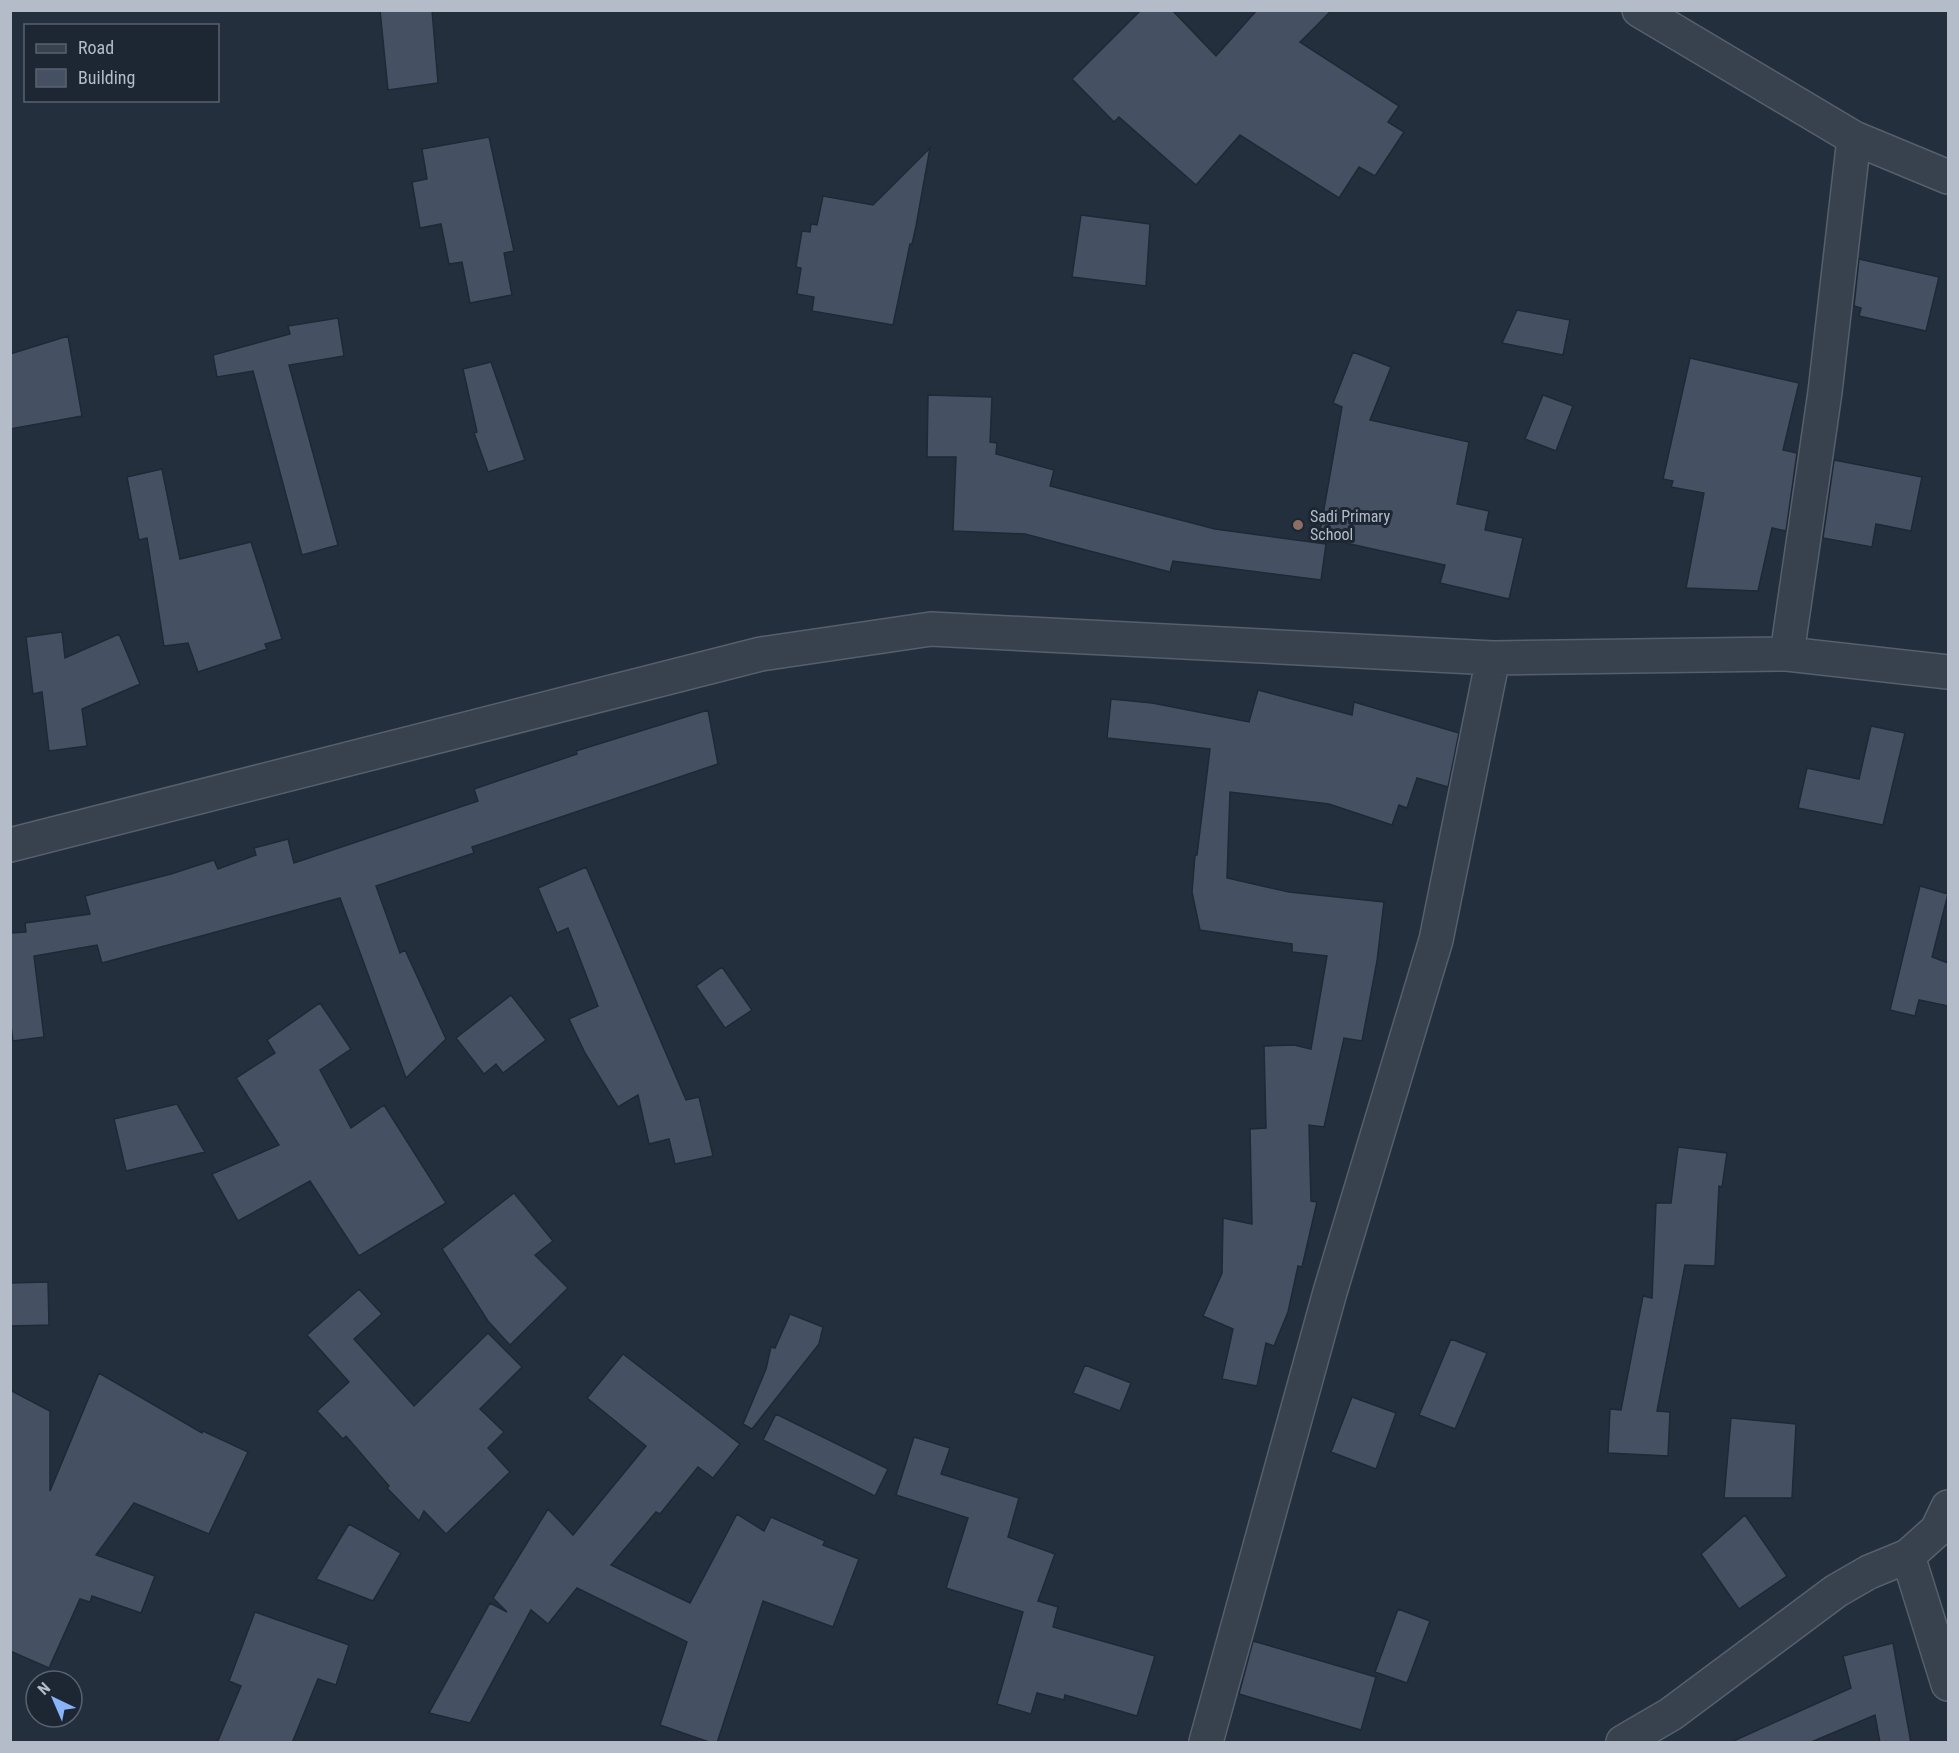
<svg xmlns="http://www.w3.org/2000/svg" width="1959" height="1753" viewBox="0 0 1959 1753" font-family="'Roboto Condensed',sans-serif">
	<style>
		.building { fill: #455162; stroke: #1f2835; stroke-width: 1.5 }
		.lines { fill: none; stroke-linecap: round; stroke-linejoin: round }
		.minor-casing { stroke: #565f6c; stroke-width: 36 }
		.minor { stroke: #38414e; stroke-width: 33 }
		.education-dot { fill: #8d6e63; stroke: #1d2633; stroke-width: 2 }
		.labels { text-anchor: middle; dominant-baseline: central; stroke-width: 6; stroke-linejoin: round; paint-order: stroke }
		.poi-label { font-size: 16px; fill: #b4bcc9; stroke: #1d2633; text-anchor: start }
	</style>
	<rect width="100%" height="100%" fill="#242f3e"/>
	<path class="building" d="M 380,10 L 432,10 L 438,83 L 388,90 Z
		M 1141,10 L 1172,10 L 1216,56 L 1257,10 L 1332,10 L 1300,42 L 1399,106 L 1388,122 L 1404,132 L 1375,176 L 1359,167 L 1339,198 L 1240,135 L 1196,185 L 1119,117 L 1114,122 L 1072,79 Z
		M 489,137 L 514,251 L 504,253 L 512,295 L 470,303 L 462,262 L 449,264 L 441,224 L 420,228 L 412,182 L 427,179 L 422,149 Z
		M 930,148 L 916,226 L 912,244 L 910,244 L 893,325 L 812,311 L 814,297 L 797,294 L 801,268 L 796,267 L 802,231 L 810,232 L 811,224 L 817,225 L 823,196 L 873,205 Z
		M 1081,215 L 1150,224 L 1146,286 L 1072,277 Z
		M 1859,259 L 1939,277 L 1926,331 L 1859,316 L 1861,308 L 1854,306 Z
		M 1517,310 L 1570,320 L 1563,355 L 1502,343 Z
		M 338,318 L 344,356 L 289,365 L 338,545 L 302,555 L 253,371 L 217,377 L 213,355 L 290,334 L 288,326 Z
		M 68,336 L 82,416 L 10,429 L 10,354 Z
		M 1353,352 L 1391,367 L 1370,420 L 1469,442 L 1457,504 L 1489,511 L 1485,530 L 1523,538 L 1509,599 L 1440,583 L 1445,565 L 1319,537 L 1342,407 L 1333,403 Z
		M 1690,358 L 1799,383 L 1783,450 L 1797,453 L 1786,531 L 1772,528 L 1758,591 L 1686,588 L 1704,493 L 1671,487 L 1673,481 L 1663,479 Z
		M 491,362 L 525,460 L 488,472 L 474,433 L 477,432 L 463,369 Z
		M 928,395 L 992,397 L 990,442 L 997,443 L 996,454 L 1054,470 L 1050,486 L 1215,529 L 1326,544 L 1321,580 L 1173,561 L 1170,572 L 1025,534 L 953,531 L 956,457 L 927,457 Z
		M 1543,395 L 1573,406 L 1556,451 L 1525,439 Z
		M 1834,460 L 1922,477 L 1911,531 L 1876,524 L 1872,547 L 1823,538 Z
		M 162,469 L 180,559 L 251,542 L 282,639 L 265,644 L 267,649 L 198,672 L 188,643 L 164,646 L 147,538 L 139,540 L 127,477 Z
		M 62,632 L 65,658 L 119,634 L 140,684 L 82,709 L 87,746 L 49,751 L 42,692 L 33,694 L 26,637 Z
		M 1258,690 L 1352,715 L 1354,702 L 1459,733 L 1448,787 L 1417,778 L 1407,808 L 1399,805 L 1392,825 L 1329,804 L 1230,792 L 1227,878 L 1289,892 L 1384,902 L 1377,961 L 1362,1041 L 1344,1038 L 1324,1127 L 1309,1125 L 1311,1201 L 1317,1202 L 1302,1267 L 1298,1266 L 1288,1312 L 1274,1346 L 1266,1343 L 1257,1386 L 1222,1379 L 1233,1329 L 1203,1316 L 1222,1273 L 1223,1218 L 1252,1224 L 1250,1129 L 1266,1128 L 1264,1046 L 1294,1045 L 1311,1049 L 1327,956 L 1292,952 L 1292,944 L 1200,930 L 1192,892 L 1195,855 L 1197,855 L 1210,749 L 1107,738 L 1111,699 L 1152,703 L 1249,722 Z
		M 708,710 L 718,764 L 472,847 L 474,853 L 376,886 L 400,953 L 405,950 L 446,1039 L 406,1078 L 340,898 L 102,963 L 97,945 L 34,956 L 44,1037 L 13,1041 L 10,1018 L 10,933 L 26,932 L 25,923 L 90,914 L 85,896 L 171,874 L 214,860 L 218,869 L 256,855 L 254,848 L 288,839 L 294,863 L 478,801 L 474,789 L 577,754 L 576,751 Z
		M 1871,726 L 1905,733 L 1883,825 L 1798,808 L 1807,768 L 1859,779 Z
		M 586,867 L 686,1100 L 699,1097 L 713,1156 L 675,1164 L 669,1139 L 649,1144 L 638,1095 L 618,1107 L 585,1053 L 569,1019 L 598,1006 L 568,928 L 557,933 L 538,888 Z
		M 1920,886 L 1948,894 L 1932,957 L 1948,963 L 1948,1006 L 1919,1000 L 1915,1016 L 1890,1010 Z
		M 722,967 L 752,1010 L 725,1028 L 696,986 Z
		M 511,995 L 546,1040 L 503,1073 L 496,1064 L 484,1074 L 456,1038 Z
		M 320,1003 L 351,1049 L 320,1070 L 351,1128 L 384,1105 L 446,1203 L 359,1256 L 310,1181 L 238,1221 L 212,1174 L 279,1145 L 236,1078 L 275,1053 L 267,1040 Z
		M 177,1104 L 205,1152 L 126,1171 L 114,1119 Z
		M 1678,1147 L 1727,1153 L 1722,1187 L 1719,1186 L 1715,1266 L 1685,1265 L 1657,1411 L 1670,1412 L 1668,1456 L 1608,1453 L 1610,1409 L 1621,1410 L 1643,1296 L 1652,1298 L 1656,1203 L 1671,1203 Z
		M 514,1193 L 553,1241 L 535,1255 L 568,1288 L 510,1345 L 488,1321 L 442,1249 Z
		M 48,1282 L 49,1325 L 10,1326 L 10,1283 Z
		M 359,1289 L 382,1314 L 354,1339 L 414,1406 L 488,1333 L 522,1367 L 480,1409 L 504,1432 L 488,1448 L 510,1472 L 446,1534 L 424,1511 L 419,1521 L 387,1488 L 389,1486 L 346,1436 L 343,1439 L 317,1411 L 349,1382 L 307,1335 Z
		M 790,1314 L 823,1327 L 819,1344 L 752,1429 L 743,1424 L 766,1369 L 771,1347 L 775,1348 Z
		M 1451,1339 L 1487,1353 L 1455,1429 L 1419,1415 Z
		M 623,1354 L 740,1444 L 713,1478 L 698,1467 L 660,1514 L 656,1512 L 611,1565 L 690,1603 L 737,1514 L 764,1531 L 771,1517 L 825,1541 L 823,1545 L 859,1559 L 833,1627 L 763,1601 L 717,1743 L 712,1743 L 660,1725 L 687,1642 L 577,1588 L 548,1624 L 531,1610 L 470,1723 L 429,1713 L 490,1603 L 507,1612 L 493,1598 L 548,1509 L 573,1535 L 646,1446 L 587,1398 Z
		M 1085,1365 L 1131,1383 L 1120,1411 L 1073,1393 Z
		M 99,1373 L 202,1433 L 203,1431 L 248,1452 L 209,1534 L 134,1503 L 96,1555 L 155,1576 L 141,1613 L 92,1596 L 90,1602 L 80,1599 L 49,1668 L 10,1651 L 10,1390 L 50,1411 L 50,1491 Z
		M 1352,1397 L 1396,1413 L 1376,1469 L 1331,1452 Z
		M 776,1414 L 888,1469 L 875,1496 L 763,1440 Z
		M 1731,1418 L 1796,1424 L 1792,1498 L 1724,1498 Z
		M 914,1437 L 950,1448 L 941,1474 L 1019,1498 L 1008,1537 L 1055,1554 L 1038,1601 L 1058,1607 L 1053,1627 L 1155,1656 L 1137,1716 L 1065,1695 L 1064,1700 L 1037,1693 L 1031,1714 L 997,1704 L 1023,1612 L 946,1588 L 968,1518 L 896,1495 Z
		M 1745,1515 L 1787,1576 L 1739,1609 L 1701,1554 Z
		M 349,1524 L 401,1553 L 373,1601 L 316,1579 Z
		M 1398,1609 L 1430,1621 L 1407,1683 L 1375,1672 Z
		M 255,1612 L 349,1645 L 336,1685 L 318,1679 L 292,1743 L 217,1743 L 241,1686 L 229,1681 Z
		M 1253,1641 L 1376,1677 L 1361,1730 L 1239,1694 Z
		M 1893,1643 L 1911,1743 L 1880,1743 L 1875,1715 L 1809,1743 L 1729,1743 L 1851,1688 L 1843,1656 Z"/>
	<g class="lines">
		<defs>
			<path id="minor" d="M 1639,10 L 1854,138 L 1948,177
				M 1787,654 L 1825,392 L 1854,138
				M 10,845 L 761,654 L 931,629 L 1493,658 L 1787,654 L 1948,672
				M 1908,1556 L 1948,1684
				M 1206,1742 L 1330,1292 L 1436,940 L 1493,658
				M 1623,1742 L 1671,1714 L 1836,1591 L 1869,1572 L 1908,1556 L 1937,1530 L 1948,1507"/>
		</defs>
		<use href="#minor" class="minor-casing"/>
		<use href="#minor" class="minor"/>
	</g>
	<circle class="education-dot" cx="1298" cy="525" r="6"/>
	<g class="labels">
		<g class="poi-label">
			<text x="1310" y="516">Sadi Primary<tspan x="1310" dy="18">School</tspan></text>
		</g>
	</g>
	<rect width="1959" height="1753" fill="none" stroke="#b4bcc9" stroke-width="24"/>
	<rect x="24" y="24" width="195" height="78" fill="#1d2633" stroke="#59626f" stroke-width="1.5"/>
	<rect x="36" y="44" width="30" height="9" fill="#38414e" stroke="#59626f" stroke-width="1.5"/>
	<text x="78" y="54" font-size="18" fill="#b4bcc9">Road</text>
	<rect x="36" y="69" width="30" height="18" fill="#455162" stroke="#59626f" stroke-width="1.5"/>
	<text x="78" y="84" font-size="18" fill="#b4bcc9">Building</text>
	<g transform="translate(54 1699) rotate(316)"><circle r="28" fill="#1d2633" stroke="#59626f" stroke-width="1.5"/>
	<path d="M0-4.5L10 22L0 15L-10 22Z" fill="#8ab4f8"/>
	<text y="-9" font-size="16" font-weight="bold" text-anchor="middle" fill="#b4bcc9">N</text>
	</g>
</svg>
